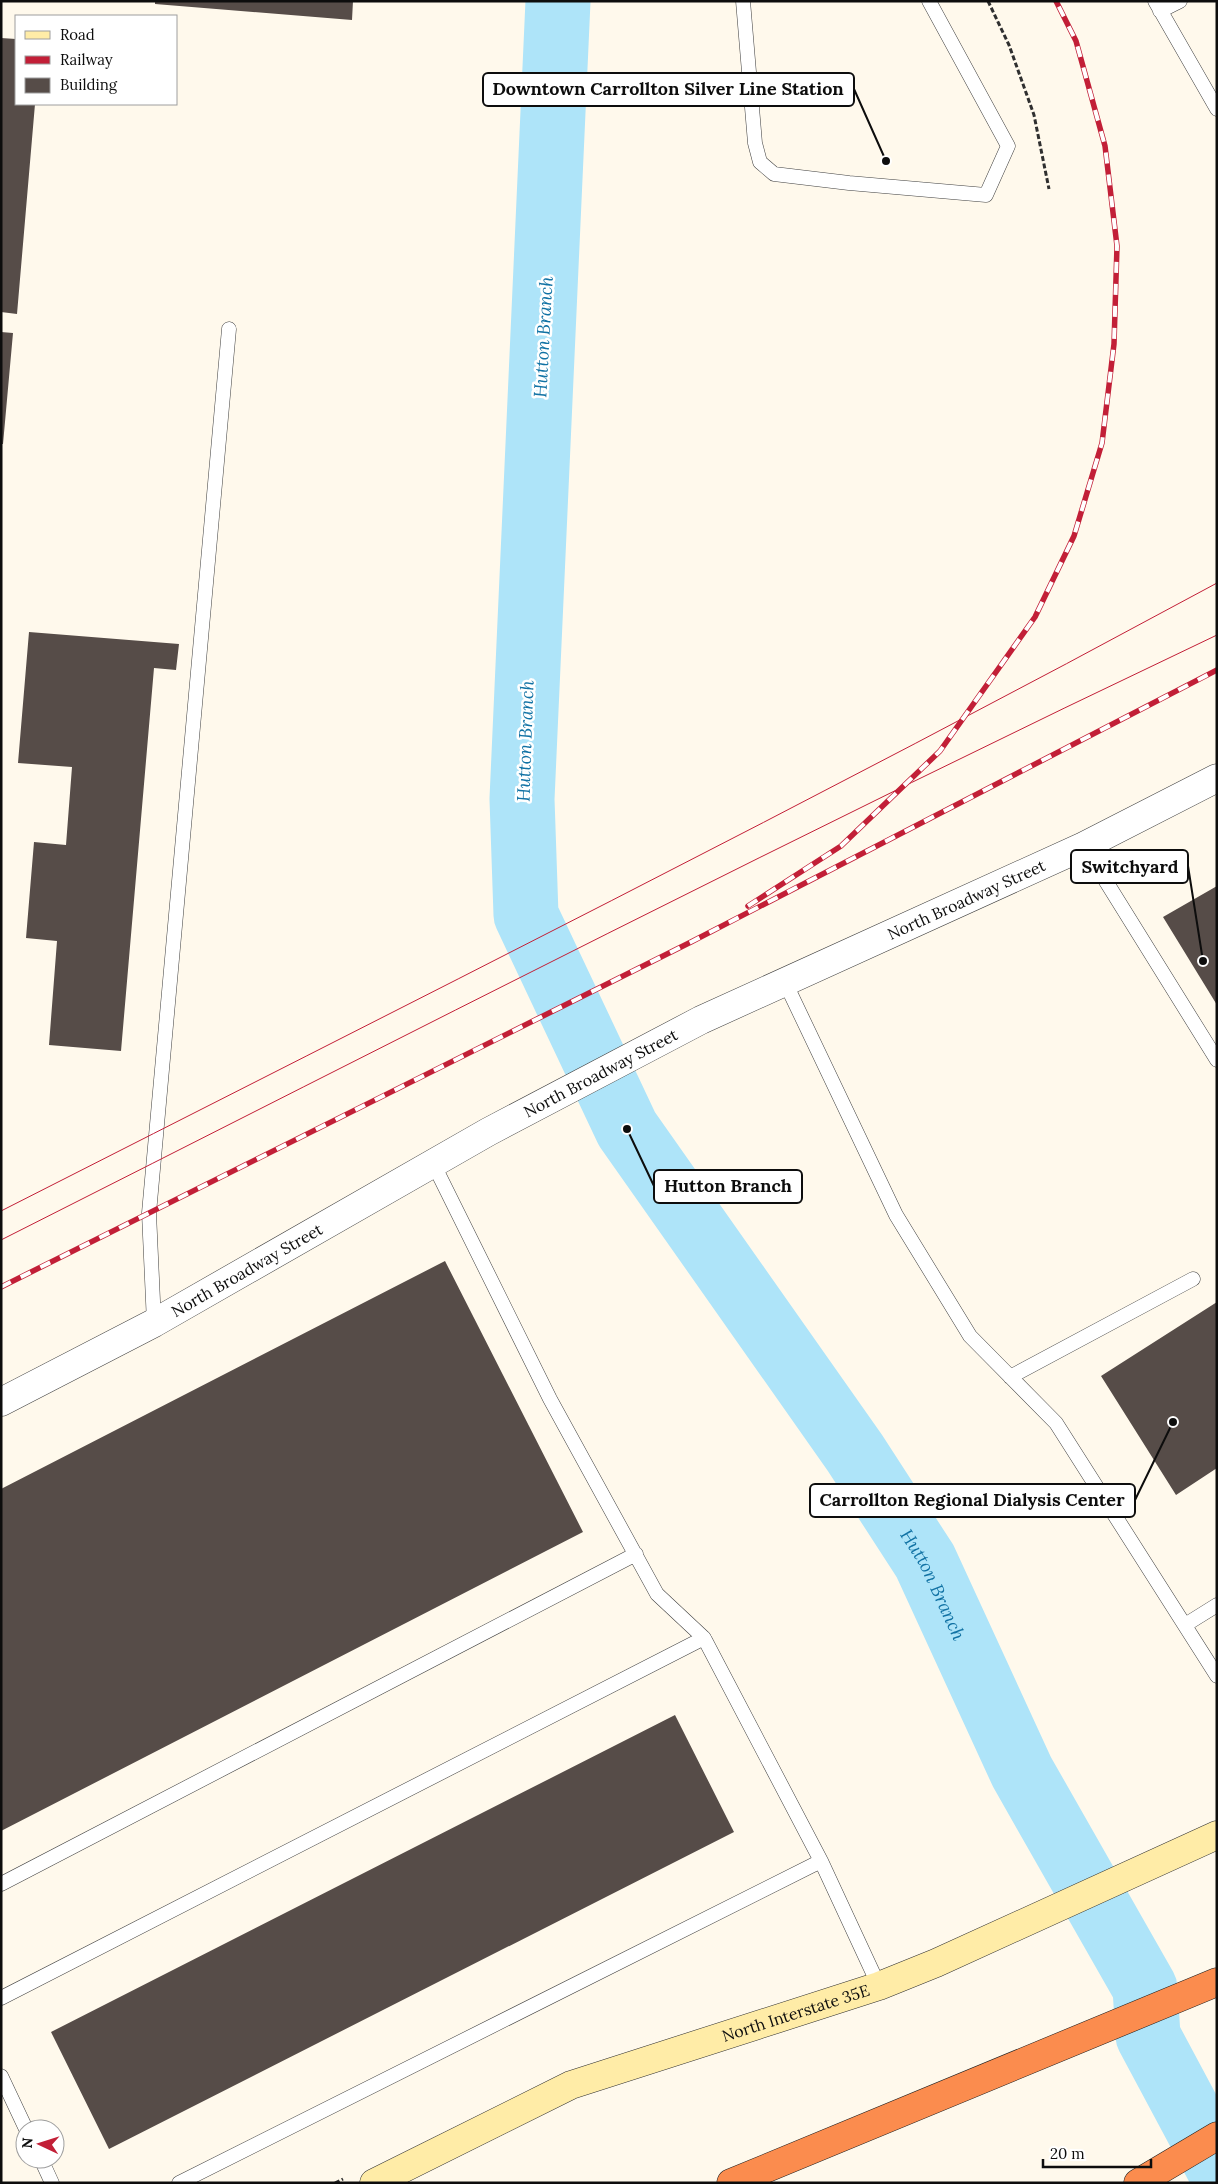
<svg xmlns="http://www.w3.org/2000/svg" width="1218" height="2184" viewBox="0 0 1218 2184" font-family="Lora,serif">
	<style>
		.lines { fill: none; stroke-linecap: round; stroke-linejoin: round }
		.river { stroke: #aee4f9; stroke-width: 65 }
		.building { fill: #564c48 }
		.service-casing { stroke: #404040; stroke-width: 15 }
		.tertiary-casing { stroke: #404040; stroke-width: 29 }
		.secondary-casing { stroke: #2f2f2f; stroke-width: 29 }
		.motorway-casing { stroke: #1e1e1e; stroke-width: 29 }
		.path { stroke: #2f2f2f; stroke-width: 3; stroke-dasharray: 5 2.5; stroke-linecap: butt }
		.service { stroke: #fff; stroke-width: 14 }
		.tertiary { stroke: #fff; stroke-width: 28 }
		.secondary { stroke: #ffeca7; stroke-width: 28 }
		.motorway { stroke: #fb8c4e; stroke-width: 28 }
		.tram { stroke: #c21f37; stroke-width: 1 }
		.rail-casing { stroke: #c21f37; stroke-width: 5.5 }
		.rail { stroke: #fff; stroke-width: 4; stroke-dasharray: 11; stroke-linecap: butt }
		.labels { text-anchor: middle; dominant-baseline: central; stroke-width: 5; stroke-linejoin: round; paint-order: stroke }
		.street-label { font-size: 16px; fill: #0d0d0d; stroke: #fff }
		.water-label { font-size: 18px; font-style: italic; fill: #1172a4; stroke: #fff }
		.leader { fill: none; stroke: #0d0d0d; stroke-width: 2 }
		.callout-dot { fill: #0d0d0d; stroke: #fff; stroke-width: 2 }
		.callout { fill: #fff; stroke: #0d0d0d; stroke-width: 2 }
		.callout-label { font-size: 18px; text-anchor: middle; font-weight: bold; fill: #0d0d0d }
	</style>
	<rect width="100%" height="100%" fill="#fff9ec"/>
	<g class="lines">
		<path class="river" id="s1" d="M 558,1 L 522,799 L 526,915 L 627,1129 L 855,1453 L 925,1561 L 1022,1772 L 1145,1988 L 1148,2036 L 1217,2165"/>
	</g>
	<path class="building" d="M 155,1 L 353,1 L 352,20 L 155,4 Z
		M 1,38 L 16,39 L 16,104 L 35,104 L 17,314 L 1,312 Z
		M 1,332 L 13,333 L 3,444 L 1,444 Z
		M 29,632 L 179,644 L 176,670 L 154,668 L 121,1051 L 49,1045 L 57,941 L 26,938 L 34,842 L 66,845 L 72,767 L 18,763 Z
		M 1217,886 L 1217,1005 L 1163,917 Z
		M 445,1261 L 583,1532 L 1,1831 L 1,1489 Z
		M 1217,1302 L 1217,1468 L 1176,1495 L 1101,1376 Z
		M 675,1715 L 734,1832 L 109,2149 L 51,2032 Z"/>
	<g class="lines">
		<defs>
			<path id="service" d="M 743,1 L 755,143 L 760,162 L 774,174 L 849,183 L 986,195 L 1008,146 L 929,1
				M 1155,1 L 1217,109
				M 1160,11 L 1180,1
				M 1084,846 L 1217,1060
				M 785,982 L 896,1215 L 970,1336 L 1056,1423 L 1217,1676
				M 433,1163 L 550,1399 L 657,1594 L 704,1638
				M 154,1323 L 149,1213 L 229,329
				M 1010,1377 L 1193,1279
				M 1185,1625 L 1217,1605
				M 1,1884 L 636,1554
				M 1,1998 L 704,1638 L 821,1861 L 879,1986
				M 1,2076 L 26,2129
				M 41,2159 L 52,2183
				M 179,2183 L 821,1861"/>
			<g id="tertiary">
				<path id="s2" d="M 1,1402 L 154,1323 L 488,1132 L 701,1020 L 1084,846 L 1217,778"/>
			</g>
			<g id="secondary">
				<path id="s3" d="M 374,2183 L 571,2085 L 879,1986 L 936,1963 L 1217,1835"/>
			</g>
			<path id="motorway" d="M 731,2183 L 1217,1982
				M 1138,2183 L 1217,2136"/>
		</defs>
		<use href="#service" class="service-casing"/>
		<use href="#tertiary" class="tertiary-casing"/>
		<use href="#secondary" class="secondary-casing"/>
		<use href="#motorway" class="motorway-casing"/>
		<path class="path" d="M 988,1 L 1009,45 L 1034,115 L 1049,189
			M 335,2183 L 343,2179"/>
		<use href="#service" class="service"/>
		<use href="#tertiary" class="tertiary"/>
		<use href="#secondary" class="secondary"/>
		<use href="#motorway" class="motorway"/>
		<path class="tram" d="M 1,1211 C 408,1004 816,800 1217,583
			M 1,1240 C 405,1036 808,829 1217,635"/>
		<defs>
			<path id="rail" d="M 748,906 L 841,846 L 940,751 L 1035,617 L 1074,536 L 1102,443 L 1114,344 L 1117,246 L 1105,146 L 1076,41 L 1056,1
				M 1,1287 L 691,942 L 1217,670"/>
		</defs>
		<use href="#rail" class="rail-casing"/>
		<use href="#rail" class="rail"/>
	</g>
	<g class="labels">
		<g class="street-label">
			<text stroke="none"><textPath href="#s2" startOffset="1089">North Broadway Street</textPath></text>
			<text stroke="none"><textPath href="#s2" startOffset="684">North Broadway Street</textPath></text>
			<text stroke="none"><textPath href="#s2" startOffset="279">North Broadway Street</textPath></text>
			<text stroke="none"><textPath href="#s3" startOffset="456">North Interstate 35E</textPath></text>
		</g>
		<g class="water-label">
			<text transform="translate(543 337) rotate(-87)">Hutton Branch</text>
			<text transform="translate(525 741) rotate(-88)">Hutton Branch</text>
			<text stroke="none"><textPath href="#s1" startOffset="1701">Hutton Branch</textPath></text>
		</g>
	</g>
	<path class="leader" d="M886 161L854 89M1203 961L1188 866M627 1129L654 1186M1173 1422L1135 1500"/>
	<g class="callout-dot">
		<circle cx="886" cy="161" r="5"/>
		<circle cx="1203" cy="961" r="5"/>
		<circle cx="627" cy="1129" r="5"/>
		<circle cx="1173" cy="1422" r="5"/>
	</g>
	<g class="callout">
		<rect x="483" y="73" width="371" height="33" rx="5"/>
		<rect x="1071" y="850" width="117" height="33" rx="5"/>
		<rect x="654" y="1170" width="148" height="33" rx="5"/>
		<rect x="810" y="1484" width="325" height="33" rx="5"/>
	</g>
	<g class="callout-label">
		<text x="668" y="95">Downtown Carrollton Silver Line Station</text>
		<text x="1130" y="873">Switchyard</text>
		<text x="728" y="1192">Hutton Branch</text>
		<text x="972" y="1506">Carrollton Regional Dialysis Center</text>
	</g>
	<rect width="1218" height="2184" fill="none" stroke="#0d0d0d" stroke-width="5"/>
	<rect x="15" y="15" width="162" height="90" fill="#ffffff" stroke="#9e9e9e"/>
	<rect x="25" y="31" width="25" height="8" fill="#ffeca7" stroke="#9e9e9e"/>
	<text x="60" y="40" font-size="15" fill="#0d0d0d">Road</text>
	<rect x="25" y="56" width="25" height="8" fill="#c21f37" stroke="#9e9e9e"/>
	<text x="60" y="65" font-size="15" fill="#0d0d0d">Railway</text>
	<rect x="25" y="78" width="25" height="15" fill="#564c48" stroke="#9e9e9e"/>
	<text x="60" y="90" font-size="15" fill="#0d0d0d">Building</text>
	<g transform="translate(40 2144) rotate(274)"><circle r="24" fill="#ffffff" stroke="#9e9e9e"/>
	<path d="M0-4L9 19L0 12L-9 19Z" fill="#c21f37"/>
	<text y="-8" font-size="14" font-weight="bold" text-anchor="middle" fill="#0d0d0d">N</text>
	</g>
	<path d="M1043 2159v8h108v-8" fill="none" stroke="#0d0d0d" stroke-width="2.5"/>
	<text x="1050" y="2159" font-size="15" fill="#0d0d0d" stroke="#ffffff" stroke-width="4" paint-order="stroke">20 m</text>
</svg>
